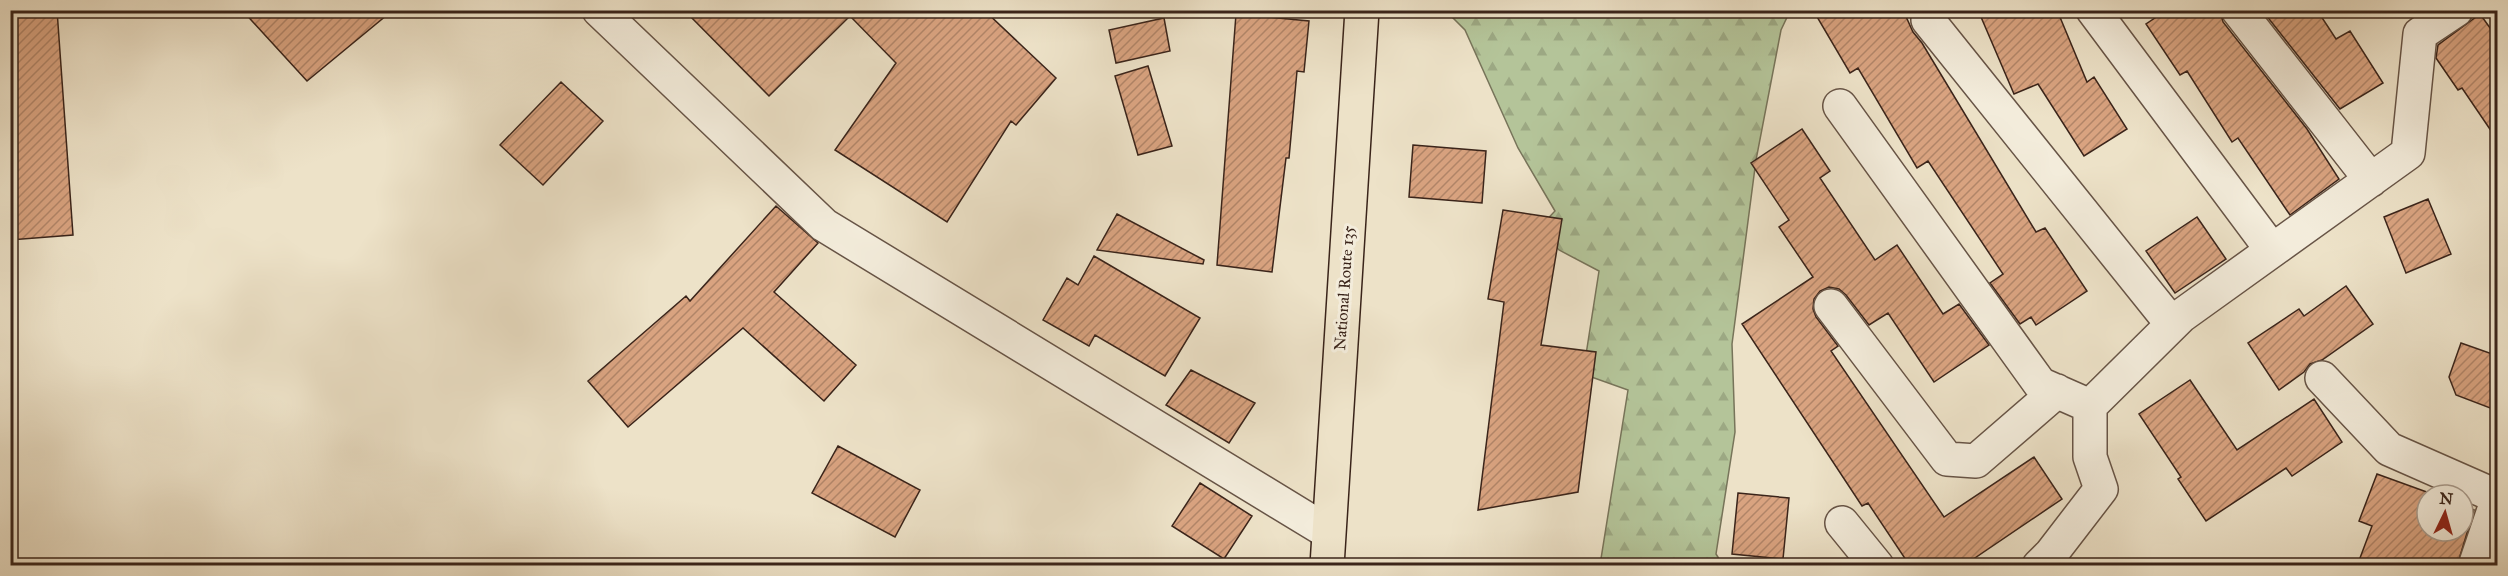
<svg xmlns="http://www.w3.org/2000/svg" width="2508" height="576" viewBox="0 0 2508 576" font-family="'IM FELL Great Primer',serif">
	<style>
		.forest { fill: url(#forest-firs); stroke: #77745a; stroke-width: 1.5 }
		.building { fill: url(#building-hatch); stroke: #3a241a; stroke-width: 1.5 }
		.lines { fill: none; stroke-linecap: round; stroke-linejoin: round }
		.street-casing { stroke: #675446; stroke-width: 36 }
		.highway-casing { stroke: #3a241a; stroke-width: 36 }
		.street { stroke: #f3ecdb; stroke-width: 33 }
		.highway { stroke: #ede2c8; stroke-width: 33 }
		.labels { text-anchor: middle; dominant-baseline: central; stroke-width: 6; stroke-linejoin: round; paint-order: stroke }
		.street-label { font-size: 16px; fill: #3a241a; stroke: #f3ecdb }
	</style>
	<defs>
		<pattern id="forest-firs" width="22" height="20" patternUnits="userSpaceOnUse" patternTransform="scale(1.5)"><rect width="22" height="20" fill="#b4c499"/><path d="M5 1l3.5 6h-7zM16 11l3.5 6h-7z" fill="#9ca883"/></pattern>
		<pattern id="building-hatch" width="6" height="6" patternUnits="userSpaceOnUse" patternTransform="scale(1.5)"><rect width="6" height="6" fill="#d9a380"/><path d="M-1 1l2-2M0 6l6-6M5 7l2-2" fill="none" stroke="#b18568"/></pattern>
	</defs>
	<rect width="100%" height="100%" fill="#ede2c8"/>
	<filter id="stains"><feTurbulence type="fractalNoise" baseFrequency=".00333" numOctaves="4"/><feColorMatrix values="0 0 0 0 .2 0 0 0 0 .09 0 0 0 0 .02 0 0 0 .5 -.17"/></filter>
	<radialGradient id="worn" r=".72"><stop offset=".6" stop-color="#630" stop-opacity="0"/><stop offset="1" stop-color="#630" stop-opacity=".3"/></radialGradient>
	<path class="forest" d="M 1446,11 L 1790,11 L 1781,30 L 1756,160 L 1732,344 L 1735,432 L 1716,554 L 1723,565 L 1600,565 L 1628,390 L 1583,374 L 1599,271 L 1559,250 L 1538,229 L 1555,211 L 1518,148 L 1465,30 Z"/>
	<path class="building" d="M 10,10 L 57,10 L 73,235 L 10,240 Z
		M 242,10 L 393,10 L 307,81 Z
		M 684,10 L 984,10 L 1056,78 L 1016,125 L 1011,121 L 947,222 L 835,150 L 896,63 L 850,16 L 769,96 Z
		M 1813,10 L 1903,10 L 1913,32 L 1922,43 L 2036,232 L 2045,228 L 2087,291 L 2036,325 L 2031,317 L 2020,324 L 1990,283 L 2003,274 L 1928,161 L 1917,168 L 1858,68 L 1850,73 Z
		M 1978,10 L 2057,10 L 2087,82 L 2094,77 L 2127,129 L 2084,156 L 2038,84 L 2014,94 Z
		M 2167,10 L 2220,10 L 2223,22 L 2307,129 L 2339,179 L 2290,215 L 2238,138 L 2232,142 L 2187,71 L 2180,75 L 2146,24 Z
		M 2262,10 L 2317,10 L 2336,39 L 2350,31 L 2383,83 L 2340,109 Z
		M 1236,14 L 1309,21 L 1304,72 L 1297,71 L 1289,158 L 1286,158 L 1272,272 L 1217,265 Z
		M 2480,14 L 2498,39 L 2498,141 L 2462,88 L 2458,90 L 2436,58 L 2438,45 Z
		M 1164,18 L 1170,51 L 1116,63 L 1109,30 Z
		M 1148,66 L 1172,146 L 1138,155 L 1115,76 Z
		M 561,82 L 603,121 L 543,185 L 500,145 Z
		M 1802,129 L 1830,171 L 1820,178 L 1875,260 L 1897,245 L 1943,314 L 1959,304 L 1989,345 L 1934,382 L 1888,313 L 1869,325 L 1846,295 L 1839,289 L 1829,287 L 1820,291 L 1814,299 L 1813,309 L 1816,317 L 1838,346 L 1831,351 L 1944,517 L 2034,457 L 2062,499 L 1963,566 L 1910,566 L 1868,503 L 1862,506 L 1742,324 L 1813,277 L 1779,227 L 1789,220 L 1751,163 Z
		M 1413,145 L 1486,151 L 1482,203 L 1409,197 Z
		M 2428,199 L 2451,254 L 2406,273 L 2384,217 Z
		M 776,206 L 818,243 L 774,292 L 856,365 L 824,401 L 743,328 L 628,427 L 588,381 L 686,296 L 690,301 Z
		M 1503,210 L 1562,219 L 1541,345 L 1596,352 L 1578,492 L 1478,510 L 1504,302 L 1488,299 Z
		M 1117,214 L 1204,260 L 1203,264 L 1097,250 Z
		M 2197,217 L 2226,259 L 2175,293 L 2146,251 Z
		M 1094,256 L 1200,318 L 1165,376 L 1095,335 L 1089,346 L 1043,320 L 1067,278 L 1078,285 Z
		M 2346,286 L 2373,324 L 2322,360 L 2310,364 L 2304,372 L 2279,390 L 2248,343 L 2299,309 L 2304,316 Z
		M 2461,343 L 2498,356 L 2498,411 L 2456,395 L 2449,377 Z
		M 1191,370 L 1255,403 L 1229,443 L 1166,405 Z
		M 2190,380 L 2237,450 L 2314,399 L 2342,442 L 2292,476 L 2286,468 L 2206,521 L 2178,479 L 2181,477 L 2139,414 Z
		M 838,446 L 920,490 L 895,537 L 812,493 Z
		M 2377,474 L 2435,495 L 2427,495 L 2427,531 L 2463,531 L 2463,505 L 2474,510 L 2457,566 L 2357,566 L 2372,526 L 2359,521 Z
		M 1200,483 L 1252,516 L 1224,559 L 1172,526 Z
		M 1738,493 L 1789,498 L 1783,559 L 1732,554 Z"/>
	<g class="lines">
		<defs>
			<path id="street" d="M 599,10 L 824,225 L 1328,532
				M 2093,10 L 2272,250
				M 2238,10 L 2371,180
				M 1928,20 L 2172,324
				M 1840,106 L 2040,384 L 2090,406
				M 1831,306 L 1947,459 L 1976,461 L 2057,391
				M 2322,378 L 2389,449 L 2498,497
				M 1842,523 L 1877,566
				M 2039,566 L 2051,554 L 2101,489 L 2090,457 L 2090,406 L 2181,316 L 2408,153 L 2420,34 L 2456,10
				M 2475,566 L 2498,498"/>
			<path id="highway" d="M 1327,566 L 1362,10"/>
		</defs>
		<use href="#street" class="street-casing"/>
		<use href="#highway" class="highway-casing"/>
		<use href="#street" class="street"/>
		<use href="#highway" class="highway"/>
	</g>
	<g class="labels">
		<g class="street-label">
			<text transform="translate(1344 288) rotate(-86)">National Route 135</text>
		</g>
	</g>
	<rect width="2508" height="576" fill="none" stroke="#ede2c8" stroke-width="36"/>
	<rect x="12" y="12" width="2484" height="552" fill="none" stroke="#3a241a" stroke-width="3"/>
	<rect x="18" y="18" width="2472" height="540" fill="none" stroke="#3a241a" stroke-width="1.5"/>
	<g transform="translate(2445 513) rotate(5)"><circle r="28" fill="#f3ecdb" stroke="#a99c8e" stroke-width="1.5"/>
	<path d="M0-4.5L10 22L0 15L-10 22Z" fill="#8f2418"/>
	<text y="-9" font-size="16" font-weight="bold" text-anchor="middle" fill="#3a241a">N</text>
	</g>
	<rect width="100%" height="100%" filter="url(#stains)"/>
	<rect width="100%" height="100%" fill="url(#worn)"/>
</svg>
